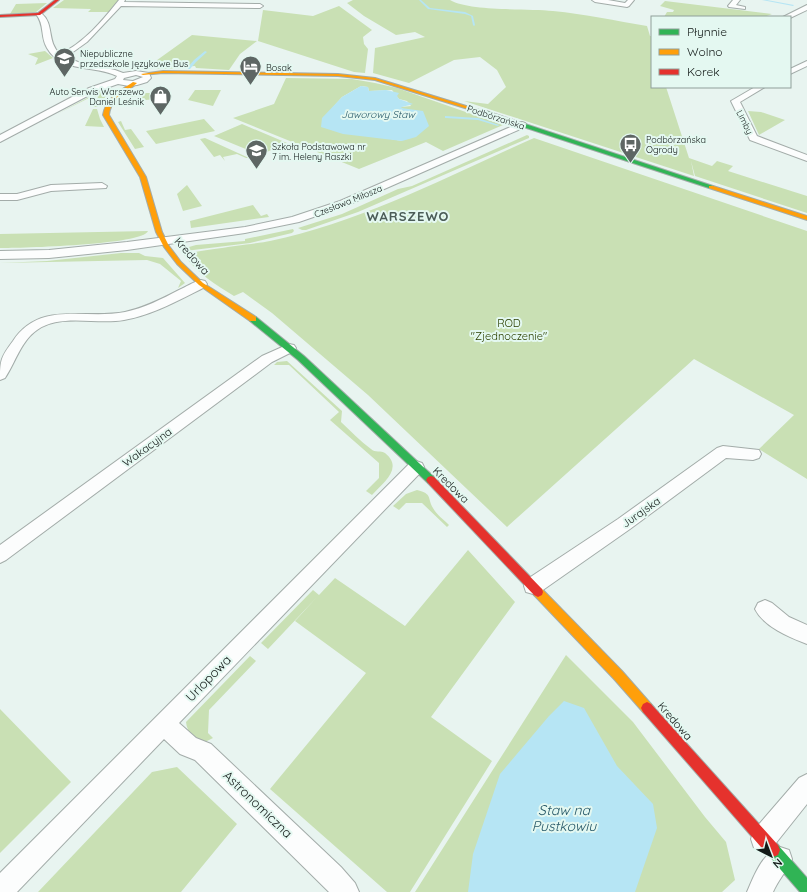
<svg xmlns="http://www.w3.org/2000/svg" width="807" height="892" viewBox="0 0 807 892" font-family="Quicksand,sans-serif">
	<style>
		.green { fill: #c9e0b4; fill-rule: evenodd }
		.water { fill: #b6e5f4 }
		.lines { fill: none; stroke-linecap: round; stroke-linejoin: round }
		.stream { fill: #b6e5f4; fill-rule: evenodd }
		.street-casing { stroke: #a3aca9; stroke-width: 2 }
		.fast-casing { stroke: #a3aca9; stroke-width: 2 }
		.slow-casing { stroke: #a3aca9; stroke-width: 2 }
		.jam-casing { stroke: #a3aca9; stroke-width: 2 }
		.street { fill: #fcfdfd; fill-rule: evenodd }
		.fast { fill: #30b455; fill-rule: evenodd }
		.slow { fill: #ff9f0a; fill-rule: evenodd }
		.jam { fill: #e5322d; fill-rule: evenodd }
		.labels { text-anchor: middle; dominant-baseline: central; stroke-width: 4; stroke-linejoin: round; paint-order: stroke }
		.far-poi-label { font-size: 9px; fill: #131a18; stroke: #e4f8f1; text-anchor: start }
		.far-street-label { font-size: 9px; fill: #131a18; stroke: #e4f8f1 }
		.far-water-label { font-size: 10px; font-style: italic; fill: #255767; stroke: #e4f8f1 }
		.street-label { font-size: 11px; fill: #131a18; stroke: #e4f8f1 }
		.park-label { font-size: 11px; fill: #2c4000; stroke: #e4f8f1 }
		.far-district-label { font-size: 13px; font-weight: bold; letter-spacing: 1px; fill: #4b5c57; stroke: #e4f8f1 }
		.near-street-label { font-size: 13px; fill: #131a18; stroke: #e4f8f1 }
		.near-water-label { font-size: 14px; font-style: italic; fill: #255767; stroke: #e4f8f1 }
	</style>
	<rect width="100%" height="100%" fill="#e8f4f0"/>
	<path class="green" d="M 64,0 L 119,0 L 110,12 L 88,12 L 91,9 L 53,8 Z
		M 353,0 L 450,0 C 471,12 528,8 553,11 C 585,14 616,21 647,26 L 650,36 L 652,36 L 652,87 L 666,87 L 689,158 L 712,166 L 717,161 L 733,166 L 728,171 L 807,196 L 807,213 L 695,176 L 691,161 L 694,176 L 464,101 L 488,104 L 506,87 L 497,70 L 480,57 L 454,60 L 409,83 L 373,73 L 375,48 L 425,37 L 415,32 L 396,35 L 364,16 L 347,3 Z
		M 665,1 L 772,14 L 764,17 L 664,17 L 667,12 L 673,12 L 674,10 L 660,6 Z
		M 47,3 L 36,12 L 10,14 L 16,4 Z
		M 339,6 L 372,30 L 363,37 L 364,44 L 368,49 L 365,73 L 354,72 L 258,41 L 263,10 L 313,16 Z
		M 192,35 L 257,41 L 240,54 L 229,70 L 196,68 L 195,66 L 166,68 L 183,69 L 135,68 L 146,68 Z
		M 45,51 L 53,58 L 35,65 L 38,58 L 28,54 Z
		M 286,78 L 352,79 L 375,83 L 397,88 L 503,125 L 443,151 L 426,142 L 359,169 L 233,118 L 274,104 ZM 361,86 L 368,87 L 369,91 L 392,90 L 399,99 L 407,101 L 411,106 L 401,107 L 401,108 L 403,109 L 402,141 L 385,138 L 334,106 L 342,97 Z
		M 106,88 L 111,89 L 98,107 L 94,107 L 98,97 L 91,97 L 57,114 Z
		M 195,90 L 221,90 L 213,106 L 188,100 Z
		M 134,93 L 155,93 L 171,97 L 138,101 L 140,97 L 130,97 Z
		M 93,109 L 97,109 L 100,119 L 104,127 L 85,126 Z
		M 748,111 L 761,112 L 785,120 L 759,135 Z
		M 204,119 L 215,131 L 156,144 L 146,131 Z
		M 121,121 L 125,130 L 131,129 L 144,147 L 135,149 L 118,122 Z
		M 242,124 L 287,143 L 260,155 L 214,136 Z
		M 527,135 L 529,136 L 529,138 L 358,212 L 306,230 L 302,230 L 298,228 L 342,214 L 398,189 L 412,186 Z
		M 205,138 L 249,158 L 246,158 L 237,154 L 223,157 L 225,161 L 220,155 L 214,157 L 200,139 Z
		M 534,138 L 807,231 L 807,479 L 759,449 L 794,415 L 694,359 L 507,527 L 368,395 L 272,313 L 243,292 L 234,296 C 216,285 197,273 184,255 C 190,251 256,244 270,241 C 362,222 448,176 534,138 Z
		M 187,185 L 202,206 L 183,211 L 177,194 Z
		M 253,205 L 261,216 L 267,214 L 269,217 L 191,228 L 190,221 Z
		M 293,229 L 294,231 L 292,233 L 250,243 L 185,251 L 189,247 L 196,245 L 245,241 L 245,239 Z
		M 148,231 C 143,245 20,248 0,248 L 0,234 Z
		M 121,253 L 139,253 L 145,256 L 163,258 L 185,283 L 178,288 L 181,281 L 160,264 L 147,260 L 0,263 L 47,261 Z
		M 287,361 L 342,411 L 341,422 C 351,431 360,441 371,449 C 375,453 381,450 385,453 C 404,468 383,483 372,495 L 366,491 L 379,478 L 379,463 L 330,420 L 339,412 L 289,365 L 274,365 L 277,362 Z
		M 417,490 C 433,494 427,498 433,508 C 436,514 444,520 449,525 L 447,527 L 422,503 L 406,503 L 399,510 L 393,506 L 406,494 Z
		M 468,550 L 515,602 L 431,717 L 492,761 L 410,892 L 387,892 L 270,789 L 366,673 L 295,621 L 317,597 L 268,649 L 261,643 L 313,590 L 319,595 L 335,578 L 405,626 Z
		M 566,655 L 633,722 L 705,817 L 726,842 L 735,880 L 722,892 L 415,892 Z
		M 250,656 L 256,661 L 209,710 L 208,733 L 213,738 L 205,742 C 195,737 187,734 186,722 Z
		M 0,709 L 71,782 L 0,853 Z
		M 177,767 L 237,824 L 181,892 L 38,892 L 152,772 Z"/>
	<path class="water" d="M 361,86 L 368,87 L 369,91 L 386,90 L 399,93 L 397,96 L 399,99 L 413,104 L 402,107 L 401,108 L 423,111 L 429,126 L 416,137 L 402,141 L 343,134 L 321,127 L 322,118 L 342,97 Z
		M 564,701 L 584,708 L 617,766 L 653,804 L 657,828 L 635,892 L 468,892 L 473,854 L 500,774 L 549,716 Z"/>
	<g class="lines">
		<path class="stream" d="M 419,0 L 421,0 L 430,8 L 465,12 L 473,16 L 475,25 L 474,26 L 473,25 L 471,16 L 465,14 L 428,9 Z
			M 762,0 L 767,0 L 794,5 L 793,6 Z
			M 205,51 L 207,52 L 196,62 L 190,69 L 188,69 L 188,67 L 194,60 Z
			M 445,116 L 478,118 L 499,125 L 498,126 L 478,120 L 446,118 L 445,118 Z"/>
		<defs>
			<path id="street" d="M 119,0 L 125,0 L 124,2 L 260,4 L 263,6 L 260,8 L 121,6 L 87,42 L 66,57 L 78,62 L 115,70 L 123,73 L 136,71 L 149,73 L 151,78 L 147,82 L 137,85 L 129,86 L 118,84 L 95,92 L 0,142 L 0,135 L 89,88 L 115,79 L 117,76 C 96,65 61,73 47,48 C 40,36 45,25 36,14 L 37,13 L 41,13 C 55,24 46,41 60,54 C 84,43 103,20 119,0 ZM 136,75 L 143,77 L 133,81 L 123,80 L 124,78 Z
				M 592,0 L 608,0 L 625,3 L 628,0 L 634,0 L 629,6 L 627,7 L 595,2 Z
				M 733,0 L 740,0 L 736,5 L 745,7 L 745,9 L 729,7 L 728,6 Z
				M 807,5 L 807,10 L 790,18 L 783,17 Z
				M 807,61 L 807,66 L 790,74 L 790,69 Z
				M 755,87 L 765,87 L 740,102 L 757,136 L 807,155 L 807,161 L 750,140 L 731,101 Z
				M 522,122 L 525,123 L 527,125 L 525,127 L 348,205 L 299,222 L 245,233 L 127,250 L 49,258 L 0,259 L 0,251 L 49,250 L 127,242 L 245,227 L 292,217 L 340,201 Z
				M 102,183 L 107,186 L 106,188 L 51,191 L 17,200 L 0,200 L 0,194 L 17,194 L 51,185 Z
				M 201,280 L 205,281 L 207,284 L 205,287 C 179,300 153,315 124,320 C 96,325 61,313 37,330 C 21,341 15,363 5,378 L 0,380 C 0,360 1,357 13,341 C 40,300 85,320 125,312 C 144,308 162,299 179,290 C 186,287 193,282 201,280 Z
				M 289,344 L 294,345 L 296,348 L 294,351 L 272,362 L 6,560 L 0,563 L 0,545 L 262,356 Z
				M 723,446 L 759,450 L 761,454 L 759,458 L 753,460 L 726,458 L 630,529 L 540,592 L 533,594 L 526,592 L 524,586 L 526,580 L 618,519 L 717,448 Z
				M 416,461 L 422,463 L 424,467 L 422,471 L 179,723 L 196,738 L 211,744 L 341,867 L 355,883 L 359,892 L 329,892 L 195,760 L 180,754 L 164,739 L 17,892 L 0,892 L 0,873 L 410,463 Z
				M 765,600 L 772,603 L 789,617 L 807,625 L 807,644 C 789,637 764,627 755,609 L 758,603 Z
				M 807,774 L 807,804 L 772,848 L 763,851 L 754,848 L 751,839 L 754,830 L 799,778 Z
				M 780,847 L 789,850 L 792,859 C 787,871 778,880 773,892 L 747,892 C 755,874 761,855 780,847 Z"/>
			<path id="fast" d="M 486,111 L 713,186 L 714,187 L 709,188 L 484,114 L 484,112 Z
				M 250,317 L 256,317 L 304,356 L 434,477 L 436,480 L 434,483 L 428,483 L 298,360 L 250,321 Z
				M 773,843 L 778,845 L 807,878 L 807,892 L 800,892 L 768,855 L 766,850 L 768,845 Z"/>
			<path id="slow" d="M 163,71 L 338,74 L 375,78 L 489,113 L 484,114 L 375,80 L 338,76 L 163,73 L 143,75 L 141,74 Z
				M 133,82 L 137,83 C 125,94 111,97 109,115 L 146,177 L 162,232 L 169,246 L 181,262 L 203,283 L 256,317 L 256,321 L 250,321 L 199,285 L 177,264 L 164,247 L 156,232 L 140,177 L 103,115 C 106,98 120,91 133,82 Z
				M 709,186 L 713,186 L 807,216 L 807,220 L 709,188 Z
				M 538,587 L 542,589 L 622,671 L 651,704 L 653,708 L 651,712 L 647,714 L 643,712 L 614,679 L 534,595 L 533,592 L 534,589 Z"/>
			<path id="jam" d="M 55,0 L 59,0 L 40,15 L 0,17 L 0,15 L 38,13 Z
				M 431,476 L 434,477 L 542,589 L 543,592 L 542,595 L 538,597 L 534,595 L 428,483 L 426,480 L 428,477 Z
				M 647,702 L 651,704 L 778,845 L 780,850 L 778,855 L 773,857 L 768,855 L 643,712 L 641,708 L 643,704 Z"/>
		</defs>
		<use href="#street" class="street-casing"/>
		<use href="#fast" class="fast-casing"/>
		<use href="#slow" class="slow-casing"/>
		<use href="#jam" class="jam-casing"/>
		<use href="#street" class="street"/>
		<use href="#fast" class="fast"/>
		<use href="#slow" class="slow"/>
		<use href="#jam" class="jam"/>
	</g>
	<defs>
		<symbol id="school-pin" viewBox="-11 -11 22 30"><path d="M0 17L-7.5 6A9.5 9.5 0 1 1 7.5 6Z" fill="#5e6664" stroke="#e4f8f1"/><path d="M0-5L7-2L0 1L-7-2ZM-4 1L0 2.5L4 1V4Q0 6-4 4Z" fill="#fff"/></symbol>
		<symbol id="hotel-pin" viewBox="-11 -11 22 30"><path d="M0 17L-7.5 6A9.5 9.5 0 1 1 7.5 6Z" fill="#5e6664" stroke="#e4f8f1"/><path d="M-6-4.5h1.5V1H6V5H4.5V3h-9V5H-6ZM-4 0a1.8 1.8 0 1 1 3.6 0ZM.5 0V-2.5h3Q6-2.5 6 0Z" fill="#fff"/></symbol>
		<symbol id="shop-pin" viewBox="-11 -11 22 30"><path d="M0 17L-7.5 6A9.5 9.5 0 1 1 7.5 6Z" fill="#5e6664" stroke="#e4f8f1"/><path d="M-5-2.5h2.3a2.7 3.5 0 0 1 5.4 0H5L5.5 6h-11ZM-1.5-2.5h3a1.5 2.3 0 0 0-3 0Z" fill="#fff"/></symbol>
		<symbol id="bus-pin" viewBox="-11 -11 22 30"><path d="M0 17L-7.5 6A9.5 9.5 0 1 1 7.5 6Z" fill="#5e6664" stroke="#e4f8f1"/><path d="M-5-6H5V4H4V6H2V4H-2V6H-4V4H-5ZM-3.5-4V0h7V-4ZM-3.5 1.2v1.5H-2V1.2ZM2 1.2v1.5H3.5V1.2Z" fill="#fff"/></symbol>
	</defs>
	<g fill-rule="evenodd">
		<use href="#school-pin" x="52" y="46" width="25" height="34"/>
		<use href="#hotel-pin" x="238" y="54" width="25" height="34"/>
		<use href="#shop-pin" x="148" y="84" width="25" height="34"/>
		<use href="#bus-pin" x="618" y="132" width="25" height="34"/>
		<use href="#school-pin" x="244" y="138" width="25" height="34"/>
	</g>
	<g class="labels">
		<g class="far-poi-label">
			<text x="80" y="53">Niepubliczne<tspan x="80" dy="10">przedszkole językowe Bus</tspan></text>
			<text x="266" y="67">Bosak</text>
			<text x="144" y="91" text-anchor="end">Auto Serwis Warszewo<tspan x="144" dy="10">Daniel Leśnik</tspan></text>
			<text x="646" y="139">Podbórzańska<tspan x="646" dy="10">Ogrody</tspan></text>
			<text x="272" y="146">Szkoła Podstawowa nr<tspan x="272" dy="10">7 im. Heleny Raszki</tspan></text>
		</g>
		<g class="far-street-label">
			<text transform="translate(496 117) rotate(18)">Podbórzańska</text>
			<text transform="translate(745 122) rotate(63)">Limby</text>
			<text transform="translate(348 201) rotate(-22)">Czesława Miłosza</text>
		</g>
		<g class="far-water-label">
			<text x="378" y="114">Jaworowy Staw</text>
		</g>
		<g class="street-label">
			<text transform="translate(192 256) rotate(48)">Kredowa</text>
			<text transform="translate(147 447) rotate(-36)">Wakacyjna</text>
			<text transform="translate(451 485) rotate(45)">Kredowa</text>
			<text transform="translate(641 512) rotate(-35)">Jurajska</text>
			<text transform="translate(675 721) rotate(49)">Kredowa</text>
		</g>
		<g class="park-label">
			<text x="509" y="323">ROD<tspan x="509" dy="13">"Zjednoczenie"</tspan></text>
		</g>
		<g class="far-district-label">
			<text x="408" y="216">WARSZEWO</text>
		</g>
		<g class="near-street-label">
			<text transform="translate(208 678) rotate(-46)">Urlopowa</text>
			<text transform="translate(258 804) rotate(44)">Astronomiczna</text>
		</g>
		<g class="near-water-label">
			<text x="564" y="810">Staw na<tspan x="564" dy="16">Pustkowiu</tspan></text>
		</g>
	</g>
	<rect x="651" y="16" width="140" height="72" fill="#e4f8f1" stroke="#909f9a"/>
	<rect x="659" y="29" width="20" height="6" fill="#30b455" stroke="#909f9a"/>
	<text x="687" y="36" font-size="12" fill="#131a18">Płynnie</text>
	<rect x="659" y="49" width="20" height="6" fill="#ff9f0a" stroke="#909f9a"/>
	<text x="687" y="56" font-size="12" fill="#131a18">Wolno</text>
	<rect x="659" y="69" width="20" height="6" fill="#e5322d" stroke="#909f9a"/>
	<text x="687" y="76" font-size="12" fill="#131a18">Korek</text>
	<g transform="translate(771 856) rotate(138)" stroke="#e4f8f1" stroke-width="3" paint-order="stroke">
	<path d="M0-3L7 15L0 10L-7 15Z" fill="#131a18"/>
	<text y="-6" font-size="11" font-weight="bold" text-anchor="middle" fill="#131a18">N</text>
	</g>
</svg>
